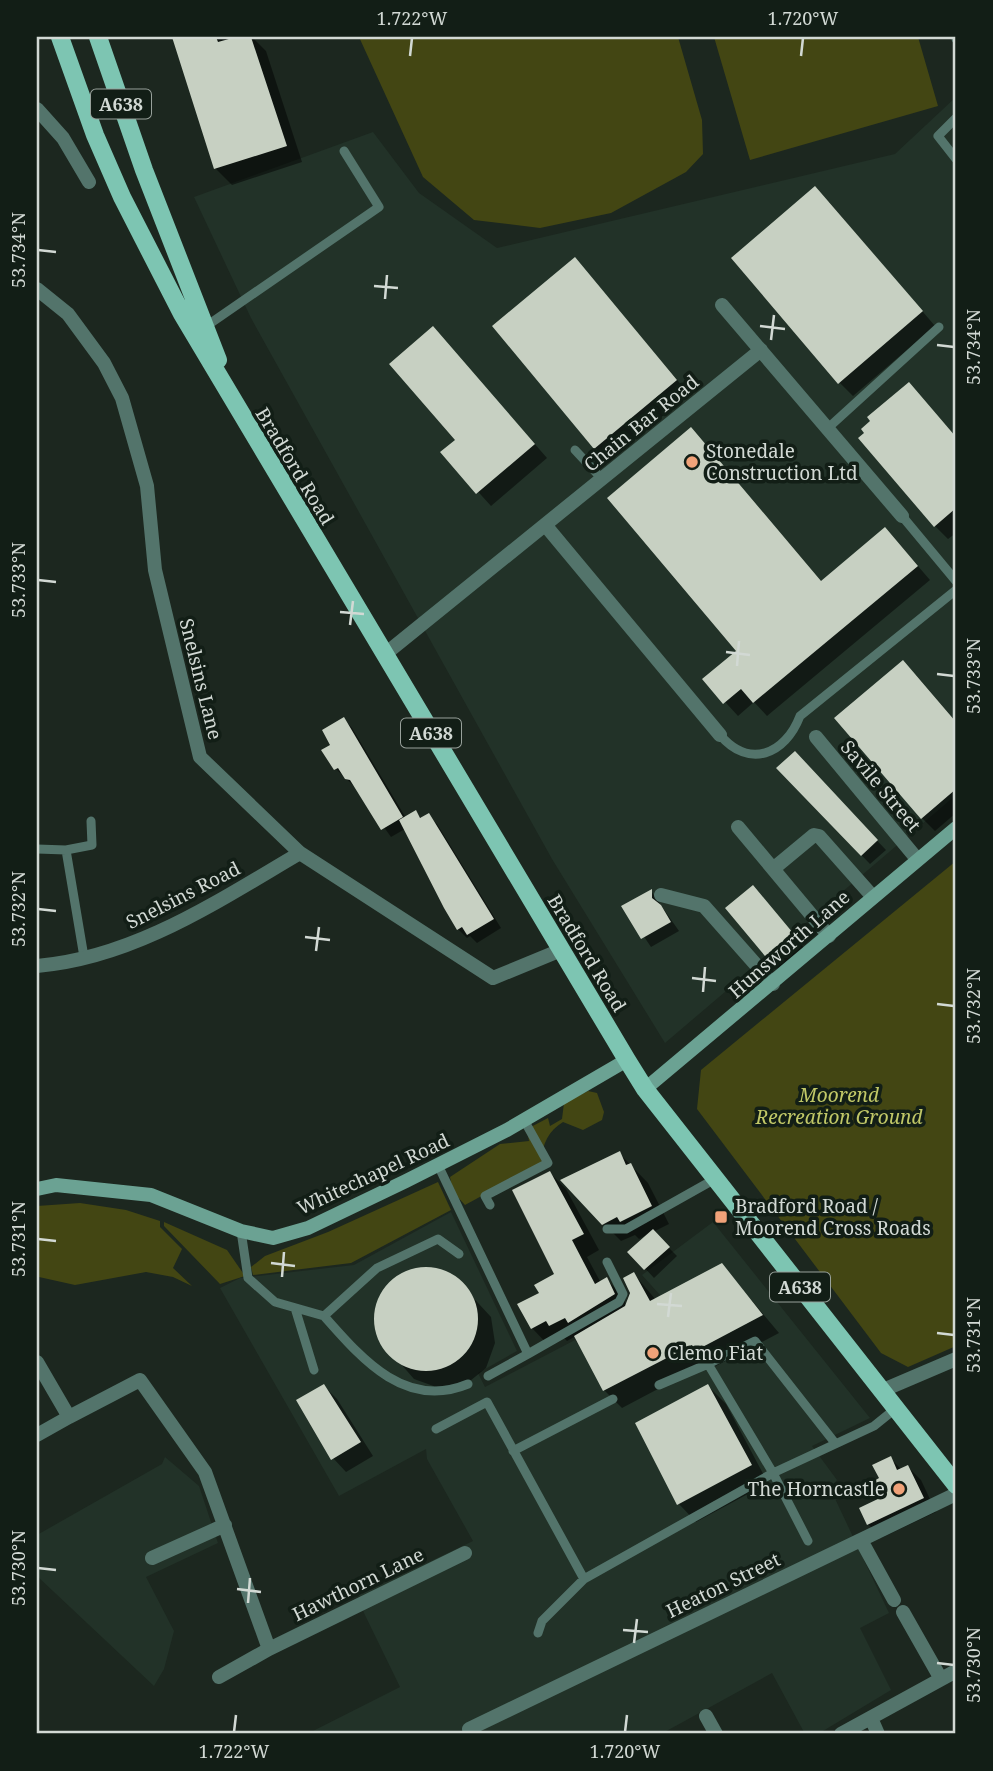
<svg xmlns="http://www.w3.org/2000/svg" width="993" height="1771" viewBox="0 0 993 1771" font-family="'Noto Serif',serif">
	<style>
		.built { fill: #223228 }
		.green { fill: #434613 }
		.shadow { fill: #0007 }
		.building { fill: #c7d0c2 }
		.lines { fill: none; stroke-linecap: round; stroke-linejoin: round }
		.lane { stroke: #53746b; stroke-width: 9 }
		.street { stroke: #53746b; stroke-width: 14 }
		.secondary { stroke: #6ba293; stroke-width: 14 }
		.primary { stroke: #7dc5b2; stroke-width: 18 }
		.ticks { fill: none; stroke: #d2d9d4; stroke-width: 2.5 }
		.poi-dot { fill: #f0a279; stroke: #121e16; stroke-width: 2.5 }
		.labels { text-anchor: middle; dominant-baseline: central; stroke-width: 7; stroke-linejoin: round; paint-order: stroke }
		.shield { fill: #121e16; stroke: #98a19b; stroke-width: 2 }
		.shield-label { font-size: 18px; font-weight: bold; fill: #d2d9d4 }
		.street-label { font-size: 19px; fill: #d2d9d4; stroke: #121e16 }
		.poi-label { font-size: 19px; fill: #d2d9d4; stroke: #121e16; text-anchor: start }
		.park-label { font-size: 19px; font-style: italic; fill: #c1c867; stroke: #121e16 }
		.neatline { fill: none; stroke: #d2d9d4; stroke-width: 2.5 }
		.ticks-label { font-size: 18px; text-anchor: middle; fill: #d2d9d4 }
	</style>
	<rect width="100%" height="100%" fill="#1c271f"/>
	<path class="built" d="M 956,97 L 956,795 L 665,1043 L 552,859 L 251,318 L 194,197 L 373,132 L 419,193 L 497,248 L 895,154 Z
		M 451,1212 L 517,1351 L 478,1373 L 485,1387 L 575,1340 L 580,1348 L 577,1342 L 660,1295 L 642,1275 L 713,1222 L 870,1418 L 812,1446 L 837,1480 L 830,1488 L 889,1613 L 860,1628 L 891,1690 L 818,1734 L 805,1734 L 772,1673 L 661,1734 L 307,1734 L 400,1687 L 364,1613 L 359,1595 L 473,1541 L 427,1459 L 426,1449 L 339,1496 L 220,1288 L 240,1278 L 354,1265 Z
		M 165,1457 L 199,1486 L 218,1543 L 146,1577 L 174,1631 L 164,1669 L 154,1686 L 37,1576 L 37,1535 L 162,1464 Z"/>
	<path class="green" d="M 359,37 L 678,37 L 702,120 L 703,154 L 686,172 L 611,213 L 540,228 L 474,220 L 423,177 Z
		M 714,37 L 918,37 L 938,106 L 750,160 Z
		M 956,861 L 956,1346 L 908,1367 L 881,1353 L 697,1109 L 701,1070 Z
		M 588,1091 L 597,1093 L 604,1112 L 602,1120 L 583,1130 L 563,1122 C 548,1131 541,1146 542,1163 L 465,1205 L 453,1192 L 450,1177 L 500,1144 L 529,1141 L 527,1129 L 548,1118 L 550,1126 L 562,1119 L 564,1103 Z
		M 438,1182 L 451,1210 L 351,1263 L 253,1275 L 251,1267 L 265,1256 L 328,1232 Z
		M 80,1203 L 126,1210 L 160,1221 L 160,1227 L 182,1249 L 173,1268 L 192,1286 L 173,1277 L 146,1272 L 75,1285 L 39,1277 L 37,1206 Z
		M 164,1222 L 227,1250 L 245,1276 L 220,1284 L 164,1226 Z"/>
	<path class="shadow" d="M 173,37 L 226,37 L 228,41 L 252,37 L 266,51 L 302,162 L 232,185 L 216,169 Z
		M 829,202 L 935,326 L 853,396 L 839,382 Z
		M 575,259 L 689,394 L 609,461 L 595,448 Z
		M 446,342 L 547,458 L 491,506 L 443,453 L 457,440 Z
		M 909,384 L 956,437 L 956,533 L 948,539 L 935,526 Z
		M 898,543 L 930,580 L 767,716 L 754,702 L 738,716 L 705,680 L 822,582 Z
		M 916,675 L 956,722 L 956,813 L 935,831 L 922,818 Z
		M 344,719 L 352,728 L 406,818 L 416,813 L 422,819 L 428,816 L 437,824 L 501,928 L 477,943 L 470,936 L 467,938 L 458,929 L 405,829 L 391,837 L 355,787 L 336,769 L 332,746 Z
		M 795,754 L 886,850 L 870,864 L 778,769 Z
		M 651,891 L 679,931 L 651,947 L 624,907 Z
		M 761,896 L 805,949 L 779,970 L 771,961 Z
		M 619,1153 L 648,1183 L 669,1224 L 653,1232 L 677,1256 L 654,1278 L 630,1252 L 648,1234 L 639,1239 L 635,1235 L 621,1241 L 603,1223 Z
		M 550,1173 L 566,1189 L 599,1250 L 587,1257 L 601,1283 L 607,1280 L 623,1296 L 626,1306 L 634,1274 L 656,1300 L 722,1265 L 779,1333 L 714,1367 L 709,1362 L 622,1408 L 604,1390 L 576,1336 L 567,1341 L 563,1337 L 548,1345 L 532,1328 L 519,1305 L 541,1293 L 556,1275 Z
		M 416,1269 L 443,1271 L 455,1278 L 491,1317 L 495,1343 L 486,1368 L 465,1385 L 439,1388 L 414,1379 L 380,1340 L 376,1327 L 378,1302 L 393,1281 Z
		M 324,1386 L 337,1399 L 373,1456 L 346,1472 L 333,1458 Z
		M 708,1386 L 726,1404 L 768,1483 L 696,1522 L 679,1504 L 637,1423 Z
		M 890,1458 L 902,1470 L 908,1467 L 921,1480 L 936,1512 L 881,1538 L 868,1524 L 884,1498 L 881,1479 Z"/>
	<path class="building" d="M 172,37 L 216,37 L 218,42 L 236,37 L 251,37 L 287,146 L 214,169 Z
		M 815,186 L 923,311 L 838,384 L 731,258 Z
		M 575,257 L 677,380 L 594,449 L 492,326 Z
		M 433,326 L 535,444 L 476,494 L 440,452 L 455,440 L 389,364 Z
		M 909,382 L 956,437 L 956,508 L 934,527 L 858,438 L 864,433 L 861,429 L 870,421 L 867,417 Z
		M 691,427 L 821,581 L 885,527 L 918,566 L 753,703 L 741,689 L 723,704 L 702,679 L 736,651 L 607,498 Z
		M 903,660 L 956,722 L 956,789 L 921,819 L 834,718 Z
		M 344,717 L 403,817 L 381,830 L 350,780 L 345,779 L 338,768 L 334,770 L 321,750 L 330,745 L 322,730 Z
		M 795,751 L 878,840 L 861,856 L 776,768 Z
		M 416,810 L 420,818 L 429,813 L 494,919 L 467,935 L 462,927 L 457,930 L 444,908 L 399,820 Z
		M 753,885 L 798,939 L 770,962 L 725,908 Z
		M 652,889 L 652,898 L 661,905 L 671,922 L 641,939 L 621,906 Z
		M 620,1151 L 626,1165 L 631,1163 L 652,1206 L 620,1222 L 617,1217 L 602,1225 L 560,1180 Z
		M 550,1171 L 584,1234 L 572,1240 L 595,1284 L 607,1277 L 615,1294 L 568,1323 L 565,1318 L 549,1326 L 546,1321 L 531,1329 L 517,1304 L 539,1293 L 534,1285 L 554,1274 L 512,1190 Z
		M 653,1229 L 670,1247 L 644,1270 L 627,1252 Z
		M 722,1263 L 763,1315 L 695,1351 L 692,1345 L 603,1391 L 574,1336 L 625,1306 L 630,1293 L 623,1278 L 634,1272 L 650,1301 Z
		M374 1319a52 52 0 1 1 104 0a52 52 0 1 1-104 0Z
		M 324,1384 L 361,1442 L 331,1460 L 296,1400 Z
		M 708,1384 L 752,1465 L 677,1505 L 635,1423 Z
		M 891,1456 L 897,1470 L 908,1465 L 924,1498 L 867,1525 L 859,1508 L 882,1497 L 874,1481 L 879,1478 L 872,1465 Z"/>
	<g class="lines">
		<path class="lane" d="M 956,37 L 956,39
			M 956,118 L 938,136 L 956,159
			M 205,327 L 379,207 L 344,151
			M 828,428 L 939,327
			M 575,450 L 602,479
			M 902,516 L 956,581
			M 720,735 C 749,769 785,755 800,716 L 956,590
			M 37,849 L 66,850 L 84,957
			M 66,850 L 92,845 L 91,821
			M 438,1165 L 528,1354 L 619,1302 L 623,1294 L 607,1262
			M 490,1205 L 485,1196 L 548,1163 L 524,1120
			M 607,1229 L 626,1229 L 715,1179
			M 241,1231 L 248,1278 L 275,1302 L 324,1316 L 377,1268 L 438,1239 L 459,1254
			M 295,1308 L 314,1370
			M 324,1316 C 362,1359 405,1410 468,1384
			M 488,1376 L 528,1354
			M 659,1385 L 708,1364
			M 436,1429 L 487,1402 L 584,1579 L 773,1473 L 874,1426 L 895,1409
			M 513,1451 L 613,1399
			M 808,1541 L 773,1473 L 708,1364 L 755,1341 L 835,1443
			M 538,1633 L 542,1621 L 584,1579"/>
		<path class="street" d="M 37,109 L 63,138 L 89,182
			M 37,289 L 68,314 L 104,363 L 122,398 L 147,486 L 155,570 L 200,757 L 300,853 L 493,978 L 561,950
			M 722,305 L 902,516
			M 546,526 L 720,735
			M 384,655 L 761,350
			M 816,737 L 917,859
			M 738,827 L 829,936
			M 773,869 L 814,835 L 819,836 L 873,897
			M 661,895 L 704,906 L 773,984
			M 37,966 C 134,958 218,901 300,853
			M 37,1362 L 69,1417 L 140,1380 L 205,1472 L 269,1649 L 465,1553
			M 881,1391 L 956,1359
			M 37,1435 L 69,1417
			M 861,1540 L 894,1600
			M 152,1558 L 225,1525
			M 903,1612 L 941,1679
			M 219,1677 L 269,1649
			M 706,1716 L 716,1734
			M 871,1718 L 878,1734
			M 469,1729 L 956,1494
			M 841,1734 L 956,1671"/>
		<path class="secondary" d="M 645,1089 L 956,828
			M 37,1189 L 56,1185 L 151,1195 L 241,1231 L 273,1238 L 308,1228 L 406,1181 L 507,1130 L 627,1060"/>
		<path class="primary" d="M 60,37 L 95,135 L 122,197 L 182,314 L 627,1060 L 645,1089 L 956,1485
			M 98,37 L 144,170 L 218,360"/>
	</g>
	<path class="ticks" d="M 410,56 L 412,38M 801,56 L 803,38M 38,250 L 56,252M 374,286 L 398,288M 385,299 L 387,275M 760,326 L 785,329M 771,340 L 774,315M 937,345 L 954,347M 38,580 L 56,582M 340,612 L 364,614M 350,625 L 353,601M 726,652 L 750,655M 737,666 L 739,641M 937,674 L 954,676M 38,909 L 56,911M 305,937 L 330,940M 316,951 L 319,927M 692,978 L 716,981M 703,992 L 705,967M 937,1004 L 954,1006M 38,1239 L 56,1241M 271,1263 L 295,1266M 282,1277 L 284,1252M 657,1304 L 682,1306M 668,1317 L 671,1293M 937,1333 L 954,1335M 38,1568 L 56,1570M 237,1589 L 261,1592M 248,1603 L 250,1578M 623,1630 L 648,1632M 634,1643 L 637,1619M 937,1663 L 954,1665M 234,1732 L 236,1715M 625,1732 L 627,1715"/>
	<g class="poi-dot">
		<circle cx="692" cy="462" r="7"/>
		<rect x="714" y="1210" width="14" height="14" rx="3.5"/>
		<circle cx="653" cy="1353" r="7"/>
		<circle cx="899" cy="1489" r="7"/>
	</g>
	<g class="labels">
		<g class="shield">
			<rect x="91" y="89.5" width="60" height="29" rx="5"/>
			<rect x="401" y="718.5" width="60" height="29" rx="5"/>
			<rect x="770" y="1272.5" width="60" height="29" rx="5"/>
		</g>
		<g class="shield-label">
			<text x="121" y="104">A638</text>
			<text x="431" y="733">A638</text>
			<text x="800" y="1287">A638</text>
		</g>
		<g class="street-label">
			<text transform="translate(641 423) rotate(-39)">Chain Bar Road</text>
			<text transform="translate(295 466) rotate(59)">Bradford Road</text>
			<text transform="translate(201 679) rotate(76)">Snelsins Lane</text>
			<text transform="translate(881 786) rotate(50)">Savile Street</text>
			<text transform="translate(183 895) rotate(-27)">Snelsins Road</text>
			<text transform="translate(789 944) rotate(-41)">Hunsworth Lane</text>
			<text transform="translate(587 953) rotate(59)">Bradford Road</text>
			<text transform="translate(373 1174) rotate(-25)">Whitechapel Road</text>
			<text transform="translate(358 1584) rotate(-26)">Hawthorn Lane</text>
			<text transform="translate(723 1585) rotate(-26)">Heaton Street</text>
		</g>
		<g class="poi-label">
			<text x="706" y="451">Stonedale<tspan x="706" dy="22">Construction Ltd</tspan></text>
			<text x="735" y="1206">Bradford Road /<tspan x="735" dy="22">Moorend Cross Roads</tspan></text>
			<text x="667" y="1353">Clemo Fiat</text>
			<text x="885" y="1489" text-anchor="end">The Horncastle</text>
		</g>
		<g class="park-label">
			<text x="839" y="1095">Moorend<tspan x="839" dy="22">Recreation Ground</tspan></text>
		</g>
	</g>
	<rect width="993" height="1771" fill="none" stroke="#121e16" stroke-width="77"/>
	<rect x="38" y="38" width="916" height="1694" class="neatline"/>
	<g class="ticks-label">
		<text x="412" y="25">1.722°W</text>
		<text x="803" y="25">1.720°W</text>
		<text transform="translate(19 250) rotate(-90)" y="6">53.734°N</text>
		<text transform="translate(974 347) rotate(-90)" y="6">53.734°N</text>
		<text transform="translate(19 580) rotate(-90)" y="6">53.733°N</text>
		<text transform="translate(974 676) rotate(-90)" y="6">53.733°N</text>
		<text transform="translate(19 909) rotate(-90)" y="6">53.732°N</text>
		<text transform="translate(974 1006) rotate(-90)" y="6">53.732°N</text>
		<text transform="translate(19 1239) rotate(-90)" y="6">53.731°N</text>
		<text transform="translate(974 1335) rotate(-90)" y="6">53.731°N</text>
		<text transform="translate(19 1568) rotate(-90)" y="6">53.730°N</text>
		<text transform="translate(974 1665) rotate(-90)" y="6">53.730°N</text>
		<text x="234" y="1758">1.722°W</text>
		<text x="625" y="1758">1.720°W</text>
	</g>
</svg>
